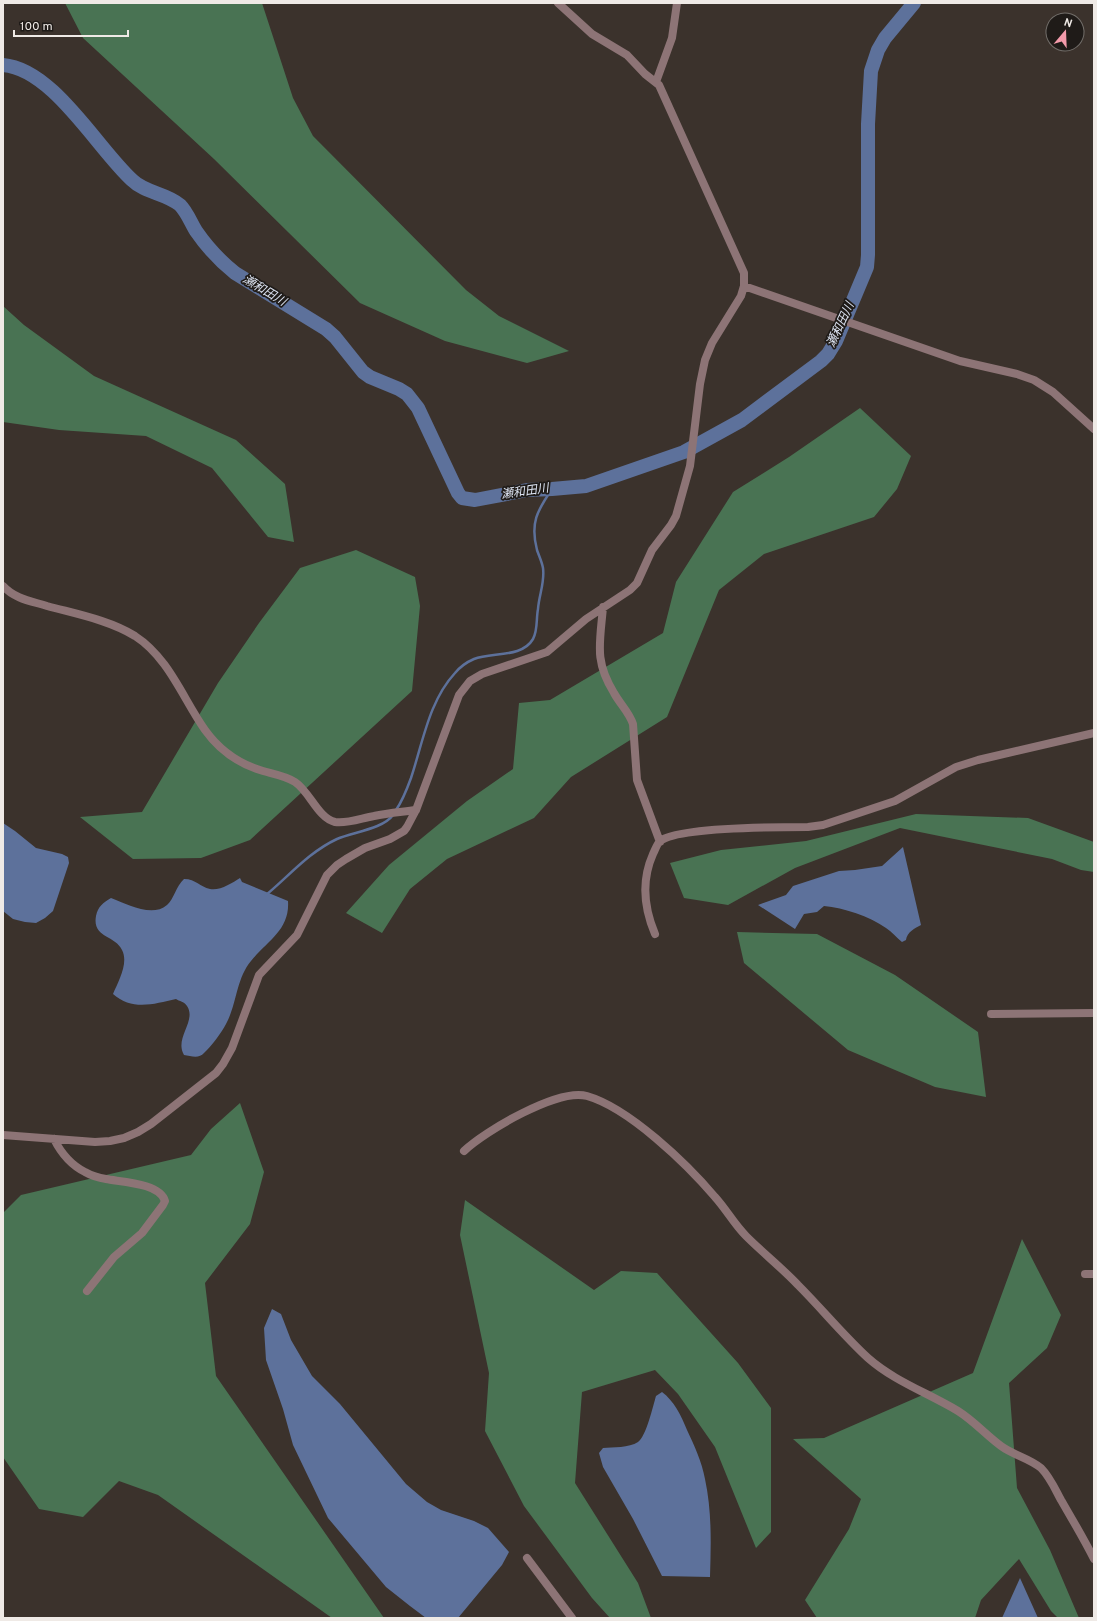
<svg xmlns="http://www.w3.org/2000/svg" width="1097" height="1621" viewBox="0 0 1097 1621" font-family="Overpass,'Noto Sans JP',sans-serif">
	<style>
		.forest { fill: #497353 }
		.water { fill: #5d719b }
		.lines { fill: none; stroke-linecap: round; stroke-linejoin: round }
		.stream { stroke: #5d719b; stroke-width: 2.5 }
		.river { stroke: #5d719b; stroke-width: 14 }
		.minor { stroke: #8d7476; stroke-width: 8 }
		.labels { text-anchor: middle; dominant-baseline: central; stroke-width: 3.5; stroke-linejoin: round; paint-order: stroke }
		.water-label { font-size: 12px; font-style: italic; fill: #dde4f2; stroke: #1f1b18 }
	</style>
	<rect width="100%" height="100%" fill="#3b322c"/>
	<path class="forest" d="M 65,3 L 262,3 L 293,98 L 313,136 L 466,290 L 499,316 L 569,351 L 527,363 L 445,341 L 360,303 L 214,159 L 83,38 Z
		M 3,306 L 24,325 L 94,376 L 236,440 L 285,484 L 294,542 L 268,537 L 212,468 L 146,436 L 59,430 L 3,422 Z
		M 860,408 L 911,456 L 897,489 L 874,517 L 764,554 L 719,590 L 667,717 L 571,777 L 534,818 L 447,859 L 410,889 L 382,933 L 346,913 L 389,865 L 467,801 L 513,769 L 519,703 L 550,700 L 663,633 L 676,582 L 733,492 L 789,457 Z
		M 356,550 L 415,577 L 420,606 L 412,691 L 250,840 L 201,858 L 133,859 L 80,817 L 142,812 L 218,683 L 259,623 L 300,568 Z
		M 916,814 L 1028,818 L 1094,842 L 1094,872 L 1081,870 L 1052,859 L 900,828 L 795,868 L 728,905 L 684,898 L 670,863 L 721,850 L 806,841 Z
		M 737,932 L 817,934 L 895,975 L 978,1032 L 986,1097 L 935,1087 L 848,1050 L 744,963 Z
		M 240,1103 L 264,1172 L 250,1224 L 205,1283 L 216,1376 L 384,1618 L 332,1618 L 158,1495 L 119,1481 L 83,1517 L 39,1509 L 3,1457 L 3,1213 L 21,1195 L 191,1155 L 211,1129 Z
		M 465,1200 L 594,1290 L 621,1271 L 657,1273 L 738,1363 L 771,1408 L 771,1532 L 756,1548 L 715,1447 L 678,1394 L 655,1370 L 582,1392 L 575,1483 L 638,1583 L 651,1618 L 610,1618 L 592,1598 L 524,1506 L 485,1431 L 489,1373 L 460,1235 Z
		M 1022,1239 L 1061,1315 L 1047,1348 L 1009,1383 L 1017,1488 L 1050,1550 L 1079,1618 L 1058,1618 L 1051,1611 L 1019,1559 L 981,1600 L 975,1618 L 817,1618 L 805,1600 L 849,1529 L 861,1499 L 793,1439 L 824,1438 L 973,1373 Z"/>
	<path class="water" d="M 3,823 L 15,831 L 36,848 L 62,854 L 68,857 L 69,863 L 53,911 L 45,918 L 36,923 L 25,922 L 13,919 L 3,911 Z
		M 903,847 L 921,925 C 915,928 907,932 906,940 L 902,942 C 897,938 892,932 886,928 C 869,916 844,908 824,906 L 817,912 L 804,914 L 795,929 L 758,905 L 786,895 L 793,886 L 839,871 L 855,870 L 882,866 Z
		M 240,878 L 242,882 L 288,901 C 290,930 267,941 251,961 C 236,979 237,1004 226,1024 C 222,1032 211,1047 204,1053 C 199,1059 191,1056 184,1055 C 174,1038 197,1021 187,1006 C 185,1002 179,1001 176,999 C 154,1004 132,1011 113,994 C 118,982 129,963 122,950 C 115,935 92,938 96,916 C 98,906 103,903 111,898 C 127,904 152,918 167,905 C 174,899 176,886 184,879 C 196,879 200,887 210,889 C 220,891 232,883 240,878 Z
		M 272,1309 L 281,1314 L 291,1340 L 312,1376 L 340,1404 L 406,1484 L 427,1502 L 441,1510 L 474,1521 L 488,1528 L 509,1552 L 502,1565 L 458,1618 L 426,1618 L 410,1606 L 386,1587 L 328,1518 L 293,1445 L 283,1409 L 266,1360 L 264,1328 Z
		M 662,1392 C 674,1401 681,1415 687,1430 C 694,1445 702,1462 705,1479 C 712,1512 711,1544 710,1577 L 662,1576 L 633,1519 L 603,1467 L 599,1453 L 603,1448 C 613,1447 629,1448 638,1442 C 646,1437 653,1406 656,1396 Z
		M 1020,1578 L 1038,1618 L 1002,1618 Z"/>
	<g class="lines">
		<path class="stream" d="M 396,810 C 403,800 407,789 411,778 C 423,742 429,701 455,673 C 460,667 467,662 474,659 C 492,652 522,658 533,639 C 538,630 536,619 538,609 C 539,595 545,582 543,568 C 542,562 539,556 537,550 C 530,523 537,511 552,489
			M 266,895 C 289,876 309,852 337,839 C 353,832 383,829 393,815"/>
		<path class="river" d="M 3,65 C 53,69 97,148 132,180 C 145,193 166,193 180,205 C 187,212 191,223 196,231 C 207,247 220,261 235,273 L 326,329 L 335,337 L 363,372 L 370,377 L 399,389 L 407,394 L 418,408 L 458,493 L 462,498 L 475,500 L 527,490 L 552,489 L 586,486 L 684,452 L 742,420 L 821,361 L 828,354 L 836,341 L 867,267 L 868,255 L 868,124 L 871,71 L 878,50 L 885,38 L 914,3"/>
		<path class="minor" d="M 656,82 L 672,38 L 677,3
			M 744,286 L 960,361 L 1017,374 L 1034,380 L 1053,392 L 1094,429
			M 3,586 C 15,599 31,601 47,606 C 76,614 109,620 135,636 C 169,658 183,699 205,730 C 220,751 239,764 263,771 C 274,774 286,776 295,782 C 310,792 318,818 335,822 C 347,824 362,818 374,816 C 388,813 402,812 416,810
			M 603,607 C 600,643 594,661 614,693 C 620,704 629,712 633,724 L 637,780 L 660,842
			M 655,934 C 644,908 641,881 653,854 C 655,850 657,844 660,841 C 678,827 781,827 808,827 L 823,825 L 895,801 L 956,767 L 978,760 L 1094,733
			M 991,1014 L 1094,1013
			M 3,1135 L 95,1142 L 110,1141 L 124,1138 L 138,1132 L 151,1124 L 216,1073 L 223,1064 L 232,1048 L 259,975 L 297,935 L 327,875 L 337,865 L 346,859 L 365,848 L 390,839 L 404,831 L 407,827 L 416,810 L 459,695 L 470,681 L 482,674 L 547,652 L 586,619 L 630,590 L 637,583 L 652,550 L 671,525 L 676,516 L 690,466 L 700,384 L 705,360 L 712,343 L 741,296 L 744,286 L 744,273 L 659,85 L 645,74 L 627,55 L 592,34 L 558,3
			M 54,1139 C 61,1153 71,1165 85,1172 C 92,1176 99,1178 106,1179 C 121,1182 160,1183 165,1201 L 163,1205 L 142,1233 L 114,1257 L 87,1291
			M 464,1151 C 485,1131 558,1088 587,1096 C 629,1108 687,1164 715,1197 C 726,1209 734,1224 746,1236 C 763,1253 782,1268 798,1285 C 822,1309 843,1335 868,1358 C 894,1381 928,1393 958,1411 C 974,1421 986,1435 1001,1446 C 1013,1455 1029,1458 1041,1468 C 1050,1477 1055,1489 1061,1500 C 1072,1519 1084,1539 1094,1559
			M 1085,1274 L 1094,1274
			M 527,1558 L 572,1618"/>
	</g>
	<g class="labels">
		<g class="water-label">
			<text transform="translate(264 291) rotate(31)">瀬和田川</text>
			<text transform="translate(841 325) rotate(-65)">瀬和田川</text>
			<text transform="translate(525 492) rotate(-8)">瀬和田川</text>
		</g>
	</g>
	<rect width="1097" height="1621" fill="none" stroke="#efeae6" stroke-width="8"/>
	<g transform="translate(1065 32) rotate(19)"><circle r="19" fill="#1f1b18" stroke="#726e6a"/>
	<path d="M0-3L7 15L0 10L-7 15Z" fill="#f39aaa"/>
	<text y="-6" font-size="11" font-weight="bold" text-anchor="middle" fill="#efeae6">N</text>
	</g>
	<path d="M14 30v6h114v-6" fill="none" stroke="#efeae6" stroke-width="2"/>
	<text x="20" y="30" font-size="12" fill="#efeae6" stroke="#1f1b18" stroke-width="3" paint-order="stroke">100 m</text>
</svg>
